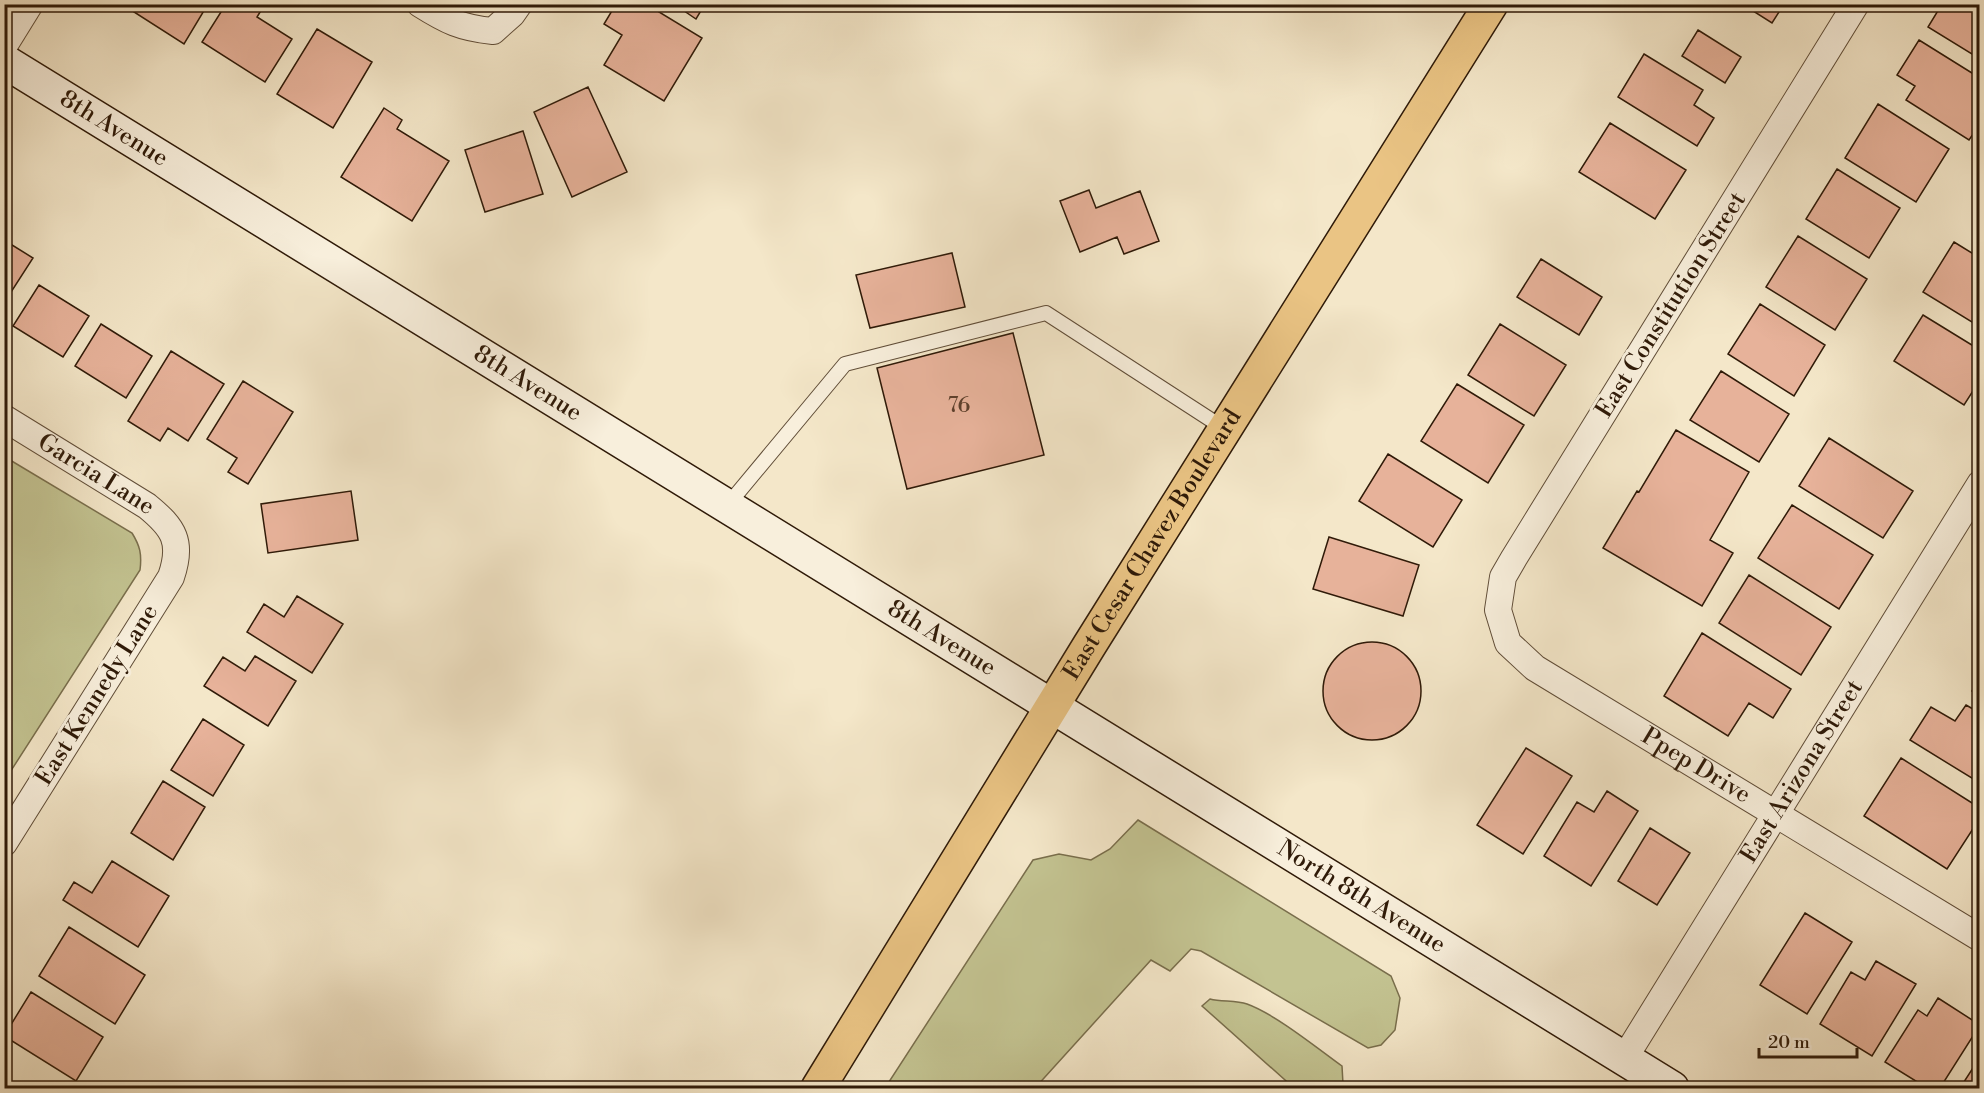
<svg xmlns="http://www.w3.org/2000/svg" width="1984" height="1093" viewBox="0 0 1984 1093" font-family="'Libre Bodoni',serif">
	<style>
		.green { fill: #c3c391; stroke: #796e4c; stroke-width: 1.5 }
		.building { fill: #e7b29a; stroke: #2f1a08; stroke-width: 1.5 }
		.lines { fill: none; stroke-linecap: round; stroke-linejoin: round }
		.service-casing { stroke: #604d38; stroke-width: 16 }
		.minor-casing { stroke: #604d38; stroke-width: 28 }
		.secondary-casing { stroke: #2f1a08; stroke-width: 36 }
		.trunk-casing { stroke: #2f1a08; stroke-width: 36 }
		.service { stroke: #f8efdc; stroke-width: 14 }
		.minor { stroke: #f8efdc; stroke-width: 26 }
		.secondary { stroke: #f8efdc; stroke-width: 33 }
		.trunk { stroke: #eac484; stroke-width: 33 }
		.labels { text-anchor: middle; dominant-baseline: central; stroke-width: 6; stroke-linejoin: round; paint-order: stroke }
		.number-label { font-size: 21px; fill: #5d402c }
		.street-label { font-size: 24px; fill: #2f1a08; stroke: #f8efdc }
	</style>
	<rect width="100%" height="100%" fill="#f4e7c9"/>
	<filter id="stains"><feTurbulence type="fractalNoise" baseFrequency=".00333" numOctaves="4"/><feColorMatrix values="0 0 0 0 .2 0 0 0 0 .09 0 0 0 0 .02 0 0 0 .5 -.17"/></filter>
	<radialGradient id="worn" r=".72"><stop offset=".6" stop-color="#630" stop-opacity="0"/><stop offset="1" stop-color="#630" stop-opacity=".3"/></radialGradient>
	<path class="green" d="M 5,457 L 132,533 C 140,546 142,554 140,570 L 5,780 Z
		M 1138,820 L 1391,976 L 1400,998 L 1395,1030 L 1381,1045 L 1368,1048 L 1201,951 L 1191,949 L 1170,971 L 1151,960 L 1035,1088 L 885,1088 L 1033,860 L 1059,854 L 1091,860 L 1110,849 Z
		M 1210,999 C 1222,1002 1236,1000 1247,1004 C 1275,1014 1317,1048 1342,1066 L 1343,1084 L 1341,1088 L 1294,1088 L 1202,1006 Z"/>
	<path class="building" d="M 139,4 L 208,4 L 184,44 L 134,12 Z
		M 226,4 L 265,4 L 257,17 L 292,39 L 265,82 L 202,42 Z
		M 616,4 L 646,4 L 702,38 L 664,101 L 604,65 L 622,35 L 604,24 Z
		M 674,4 L 705,4 L 696,19 Z
		M 1742,4 L 1784,4 L 1772,23 Z
		M 1942,4 L 1980,4 L 1980,59 L 1928,27 Z
		M 317,29 L 372,62 L 333,128 L 277,94 Z
		M 1698,30 L 1741,57 L 1725,83 L 1682,56 Z
		M 1919,40 L 1980,78 L 1980,124 L 1969,140 L 1906,100 L 1915,86 L 1897,75 Z
		M 1644,54 L 1703,90 L 1694,105 L 1714,118 L 1697,146 L 1618,97 Z
		M 588,87 L 627,172 L 572,197 L 534,112 Z
		M 1878,104 L 1949,149 L 1916,202 L 1845,158 Z
		M 384,108 L 402,120 L 397,129 L 449,161 L 412,221 L 341,177 Z
		M 1610,123 L 1686,170 L 1655,219 L 1579,172 Z
		M 523,131 L 543,194 L 485,212 L 465,150 Z
		M 1837,169 L 1900,208 L 1869,258 L 1806,219 Z
		M 1089,190 L 1096,208 L 1140,191 L 1159,241 L 1124,254 L 1117,237 L 1080,252 L 1060,201 Z
		M 1980,218 L 1980,230 L 1974,227 Z
		M 1798,236 L 1867,279 L 1835,330 L 1766,287 Z
		M 4,240 L 33,258 L 4,303 Z
		M 1954,242 L 1980,258 L 1980,327 L 1923,292 Z
		M 952,253 L 965,307 L 870,328 L 856,275 Z
		M 1541,259 L 1602,297 L 1579,335 L 1517,297 Z
		M 39,285 L 89,316 L 63,357 L 13,326 Z
		M 1760,304 L 1825,345 L 1794,396 L 1728,354 Z
		M 1923,315 L 1980,350 L 1980,380 L 1964,405 L 1894,361 Z
		M 101,324 L 152,356 L 126,398 L 75,366 Z
		M 1500,324 L 1566,365 L 1534,416 L 1468,375 Z
		M 1013,333 L 1044,455 L 907,489 L 877,368 Z
		M 171,351 L 224,384 L 188,441 L 168,428 L 160,441 L 128,421 Z
		M 1721,371 L 1789,414 L 1759,462 L 1690,420 Z
		M 243,381 L 293,412 L 248,484 L 228,472 L 237,458 L 207,439 Z
		M 1457,384 L 1524,425 L 1488,483 L 1421,441 Z
		M 1676,430 L 1749,472 L 1710,540 L 1733,553 L 1702,606 L 1603,548 L 1637,491 L 1639,492 Z
		M 1829,438 L 1913,491 L 1883,538 L 1799,486 Z
		M 1388,454 L 1462,500 L 1433,547 L 1359,501 Z
		M 351,491 L 358,540 L 268,553 L 261,504 Z
		M 1792,505 L 1873,555 L 1839,609 L 1758,558 Z
		M 1329,537 L 1419,565 L 1403,616 L 1313,589 Z
		M 1749,575 L 1831,627 L 1801,675 L 1719,623 Z
		M 297,596 L 343,624 L 312,673 L 247,632 L 264,604 L 284,617 Z
		M 1702,633 L 1791,689 L 1773,718 L 1749,703 L 1728,736 L 1664,696 Z
		M1323 691a49 49 0 1 1 98 0a49 49 0 1 1-98 0Z
		M 255,656 L 296,681 L 268,726 L 204,686 L 223,657 L 245,671 Z
		M 1980,678 L 1980,696 L 1972,691 Z
		M 1966,705 L 1980,713 L 1980,772 L 1975,780 L 1910,740 L 1931,707 L 1955,721 Z
		M 203,719 L 244,745 L 213,796 L 171,770 Z
		M 1526,748 L 1572,776 L 1523,854 L 1477,825 Z
		M 1901,758 L 1980,808 L 1980,818 L 1947,869 L 1864,816 Z
		M 163,781 L 205,807 L 173,860 L 131,833 Z
		M 1607,791 L 1638,811 L 1591,886 L 1544,856 L 1577,802 L 1594,812 Z
		M 1650,828 L 1690,853 L 1657,905 L 1618,881 Z
		M 112,861 L 169,896 L 138,947 L 63,900 L 74,882 L 92,893 Z
		M 1805,913 L 1852,942 L 1807,1014 L 1760,985 Z
		M 69,927 L 145,975 L 115,1024 L 39,976 Z
		M 1876,961 L 1916,984 L 1872,1056 L 1820,1024 L 1851,972 L 1865,980 Z
		M 31,992 L 103,1037 L 76,1081 L 4,1036 Z
		M 1938,998 L 1980,1025 L 1940,1088 L 1927,1088 L 1885,1062 L 1918,1010 L 1927,1016 Z
		M 1980,1057 L 1980,1088 L 1960,1088 Z
		M 4,1078 L 21,1088 L 4,1088 Z"/>
	<g class="lines">
		<defs>
			<path id="service" d="M 726,507 L 845,364 L 1046,313 L 1225,429"/>
			<g id="minor">
				<path d="M 420,4 C 447,21 461,28 493,31 L 512,14 L 519,4"/>
				<path id="s1" d="M 1856,4 L 1514,558 L 1503,577 L 1498,610 L 1508,643 L 1535,668 L 1980,938"/>
				<path d="M 4,46 L 30,4"/>
				<path id="s2" d="M 4,418 L 147,506 C 174,528 183,542 171,577 L 4,843"/>
				<path id="s3" d="M 1624,1059 L 1980,484"/>
			</g>
			<g id="secondary">
				<path id="s4" d="M 4,61 L 1672,1088"/>
			</g>
			<g id="trunk">
				<path id="s5" d="M 818,1088 L 1089,646 L 1491,4"/>
			</g>
		</defs>
		<use href="#service" class="service-casing"/>
		<use href="#minor" class="minor-casing"/>
		<use href="#secondary" class="secondary-casing"/>
		<use href="#trunk" class="trunk-casing"/>
		<use href="#service" class="service"/>
		<use href="#minor" class="minor"/>
		<use href="#secondary" class="secondary"/>
		<use href="#trunk" class="trunk"/>
	</g>
	<g class="labels">
		<g class="number-label">
			<text x="959" y="406">76</text>
		</g>
		<g class="street-label">
			<text stroke="none"><textPath href="#s4" startOffset="129">8th Avenue</textPath></text>
			<text transform="translate(1671 305) rotate(-58)">East Constitution Street</text>
			<text stroke="none"><textPath href="#s4" startOffset="615">8th Avenue</textPath></text>
			<text stroke="none"><textPath href="#s2" startOffset="108">Garcia Lane</textPath></text>
			<text stroke="none"><textPath href="#s5" startOffset="638">East Cesar Chavez Boulevard</textPath></text>
			<text stroke="none"><textPath href="#s4" startOffset="1101">8th Avenue</textPath></text>
			<text transform="translate(97 695) rotate(-58)">East Kennedy Lane</text>
			<text stroke="none"><textPath href="#s1" startOffset="966">Ppep Drive</textPath></text>
			<text stroke="none"><textPath href="#s3" startOffset="338">East Arizona Street</textPath></text>
			<text stroke="none"><textPath href="#s4" startOffset="1594">North 8th Avenue</textPath></text>
		</g>
	</g>
	<rect width="1984" height="1093" fill="none" stroke="#f4e7c9" stroke-width="24"/>
	<rect x="6" y="6" width="1972" height="1081" fill="none" stroke="#2f1a08" stroke-width="3"/>
	<rect x="12" y="12" width="1960" height="1069" fill="none" stroke="#2f1a08" stroke-width="1.5"/>
	<path d="M1759 1048v9h98v-9" fill="none" stroke="#2f1a08" stroke-width="3"/>
	<text x="1768" y="1048" font-size="18" fill="#2f1a08" stroke="#f8efdc" stroke-width="4.5" paint-order="stroke">20 m</text>
	<rect width="100%" height="100%" filter="url(#stains)"/>
	<rect width="100%" height="100%" fill="url(#worn)"/>
</svg>
